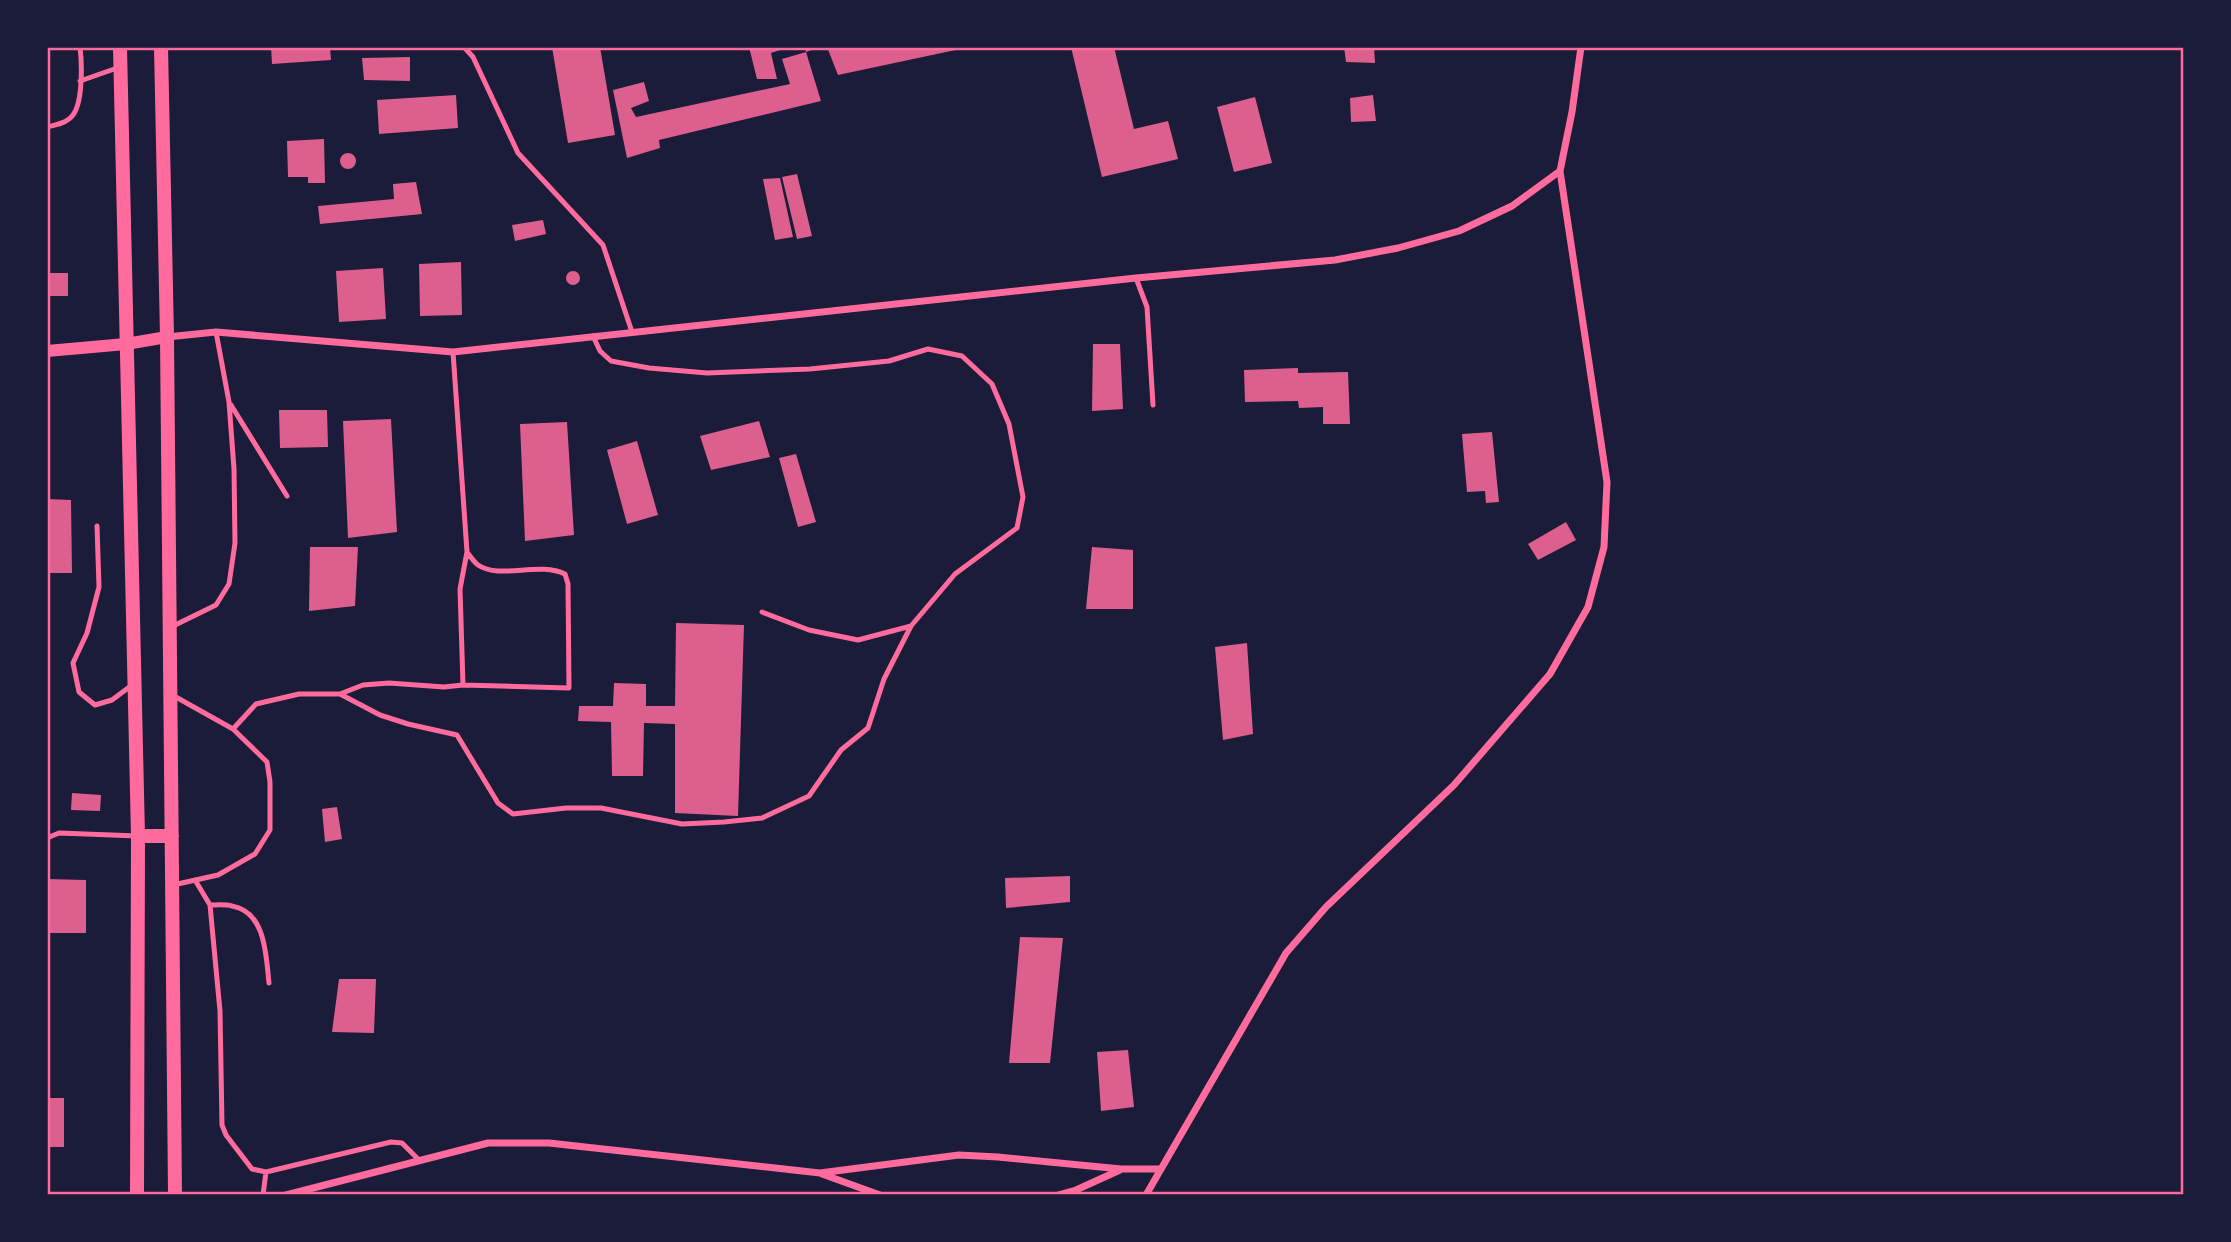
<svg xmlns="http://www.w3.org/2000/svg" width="2231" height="1242" viewBox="0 0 2231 1242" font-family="Roboto,sans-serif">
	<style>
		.building { fill: #dd5f8e }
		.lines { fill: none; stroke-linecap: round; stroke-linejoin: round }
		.service { stroke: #ff6b9d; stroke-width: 5 }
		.minor { stroke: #ff6b9d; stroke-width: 7 }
		.tertiary { stroke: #ff6b9d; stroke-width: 12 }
		.secondary { stroke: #ff6b9d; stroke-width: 14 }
		.neatline { fill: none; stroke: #ff6b9d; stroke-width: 2.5 }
	</style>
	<rect width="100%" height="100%" fill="#1b1b3a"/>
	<path class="building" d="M 271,47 L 330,47 L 331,60 L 272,64 Z
		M 552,47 L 600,47 L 615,135 L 568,143 Z
		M 749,47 L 789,47 L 771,53 L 777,79 L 757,79 Z
		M 805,47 L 820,47 L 806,52 L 821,101 L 659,140 L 660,148 L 627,158 L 613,90 L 644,82 L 649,101 L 631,108 L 636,117 L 790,84 L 782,59 L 806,52 Z
		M 827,47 L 965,47 L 965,48 L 838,75 Z
		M 1071,47 L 1114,47 L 1134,129 L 1168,121 L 1178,159 L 1102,177 Z
		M 1344,47 L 1374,47 L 1375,63 L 1346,62 Z
		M 410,57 L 410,81 L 364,80 L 362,58 Z
		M 456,95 L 458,128 L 379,134 L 377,100 Z
		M 1373,95 L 1376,121 L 1351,122 L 1350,98 Z
		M 1255,97 L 1272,163 L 1234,172 L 1217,107 Z
		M 324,139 L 325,183 L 308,183 L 308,177 L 288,177 L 287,141 Z
		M340 161a8 8 0 1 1 16 0a8 8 0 1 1-16 0Z
		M 797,174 L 812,236 L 797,239 L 782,177 Z
		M 780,178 L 793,237 L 775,240 L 763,179 Z
		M 416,182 L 422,214 L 320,224 L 318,206 L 394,199 L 393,184 Z
		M 543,220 L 546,234 L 515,241 L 512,225 Z
		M 461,262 L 462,315 L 420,316 L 419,264 Z
		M 383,268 L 386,319 L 339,322 L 336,271 Z
		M566 278a7 7 0 1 1 14 0a7 7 0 1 1-14 0Z
		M 47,273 L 68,273 L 68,296 L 47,296 Z
		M 1093,344 L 1120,344 L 1123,409 L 1092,411 Z
		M 1298,368 L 1298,373 L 1348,372 L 1350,424 L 1323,424 L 1323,407 L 1299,408 L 1298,401 L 1245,402 L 1244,370 Z
		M 279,410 L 327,410 L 328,447 L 280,448 Z
		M 391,419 L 397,532 L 348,538 L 343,421 Z
		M 759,421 L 770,457 L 711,470 L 700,436 Z
		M 567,422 L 574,535 L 525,541 L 520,424 Z
		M 1492,432 L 1499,502 L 1486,503 L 1485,491 L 1467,492 L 1462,434 Z
		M 637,441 L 658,515 L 627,524 L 607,450 Z
		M 796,454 L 816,522 L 798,527 L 779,458 Z
		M 47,499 L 71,500 L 72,573 L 47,573 Z
		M 1566,522 L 1576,540 L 1538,560 L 1528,544 Z
		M 310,547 L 358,547 L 355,606 L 309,611 Z
		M 1092,547 L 1133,550 L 1133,609 L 1086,609 Z
		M 676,623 L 744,625 L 738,816 L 675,813 L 675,724 L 644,723 L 643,776 L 612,776 L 611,722 L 578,721 L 579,706 L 613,706 L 614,683 L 646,684 L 646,706 L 675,706 Z
		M 1247,643 L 1253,734 L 1223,740 L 1215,647 Z
		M 72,793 L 101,795 L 100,811 L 71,810 Z
		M 337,807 L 342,839 L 325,842 L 322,809 Z
		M 1070,876 L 1070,902 L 1006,908 L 1005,878 Z
		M 47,879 L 86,880 L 86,933 L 47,933 Z
		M 1020,937 L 1063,938 L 1050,1063 L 1009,1063 Z
		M 339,979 L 376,979 L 374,1033 L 332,1032 Z
		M 1128,1050 L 1134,1107 L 1101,1111 L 1097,1052 Z
		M 47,1098 L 64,1098 L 64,1147 L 47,1147 Z"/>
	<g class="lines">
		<path class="service" d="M 464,47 L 473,57 L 518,153 L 603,245 L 632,332
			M 80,81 L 120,67
			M 47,127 C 56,125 67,123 73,115 C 83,102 82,63 80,47
			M 1136,278 L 1147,307 L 1153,405
			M 231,405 L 287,496
			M 97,526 L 99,587 L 87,633 L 73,663 L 79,692 L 95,705 L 112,700 L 132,685
			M 762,612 L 809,630 L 858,640 L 911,626
			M 171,627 L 216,605 L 229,584 L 235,543 L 234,469 L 229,402 L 216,332
			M 463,685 L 460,589 L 467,552
			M 340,694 L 363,685 L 389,683 L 444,687 L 463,685 L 569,688 L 568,584 L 565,574 C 539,561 500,580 478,565 C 474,562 470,556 467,552 L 453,352
			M 233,729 L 256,704 L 299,694 L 340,694 L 380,715 L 408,724 L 457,735 L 498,803 L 513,814 L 566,808 L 601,808 L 682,824 L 724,822 L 762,818 L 809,796 L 841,750 L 868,728 L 884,679 L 911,626 L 955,574 L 1017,528 L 1023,497 L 1009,424 L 992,384 L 962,356 L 928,349 L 889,361 L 810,369 L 707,373 L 649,368 L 611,361 L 600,351 L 593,336
			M 47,838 L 59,833 L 138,836
			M 195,880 L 210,905 L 220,1011 L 222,1125 L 226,1135 L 252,1169 L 266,1172 L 391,1142 L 402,1143 L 419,1160
			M 173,885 L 218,875 L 255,854 L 270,830 L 270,782 L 267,762 L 233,729 L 174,696
			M 210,905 C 217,905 225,904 232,906 C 266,912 266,956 269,983
			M 263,1195 L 266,1172"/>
		<path class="minor" d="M 167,337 L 216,332 L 453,352 L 1136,278 L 1335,260 L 1398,248 L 1459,231 L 1512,206 L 1560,171
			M 822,1174 L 880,1195
			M 286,1195 L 488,1143 L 549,1143 L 820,1173 L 959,1155 L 998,1157 L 1121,1169 L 1161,1169
			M 1058,1195 L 1076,1190 L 1120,1170
			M 1146,1195 L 1286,953 L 1326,907 L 1454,785 L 1550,674 L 1588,607 L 1604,547 L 1607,482 L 1560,171 L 1572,112 L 1581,47"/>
		<path class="tertiary" d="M 47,351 L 126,344 L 167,337"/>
		<path class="secondary" d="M 120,47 L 138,836 L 137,1195
			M 161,47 L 167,337 L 175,1195
			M 138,836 L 172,836"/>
	</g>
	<rect width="2231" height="1242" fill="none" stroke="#1b1b3a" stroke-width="98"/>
	<rect x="49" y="49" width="2133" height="1144" class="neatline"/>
</svg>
